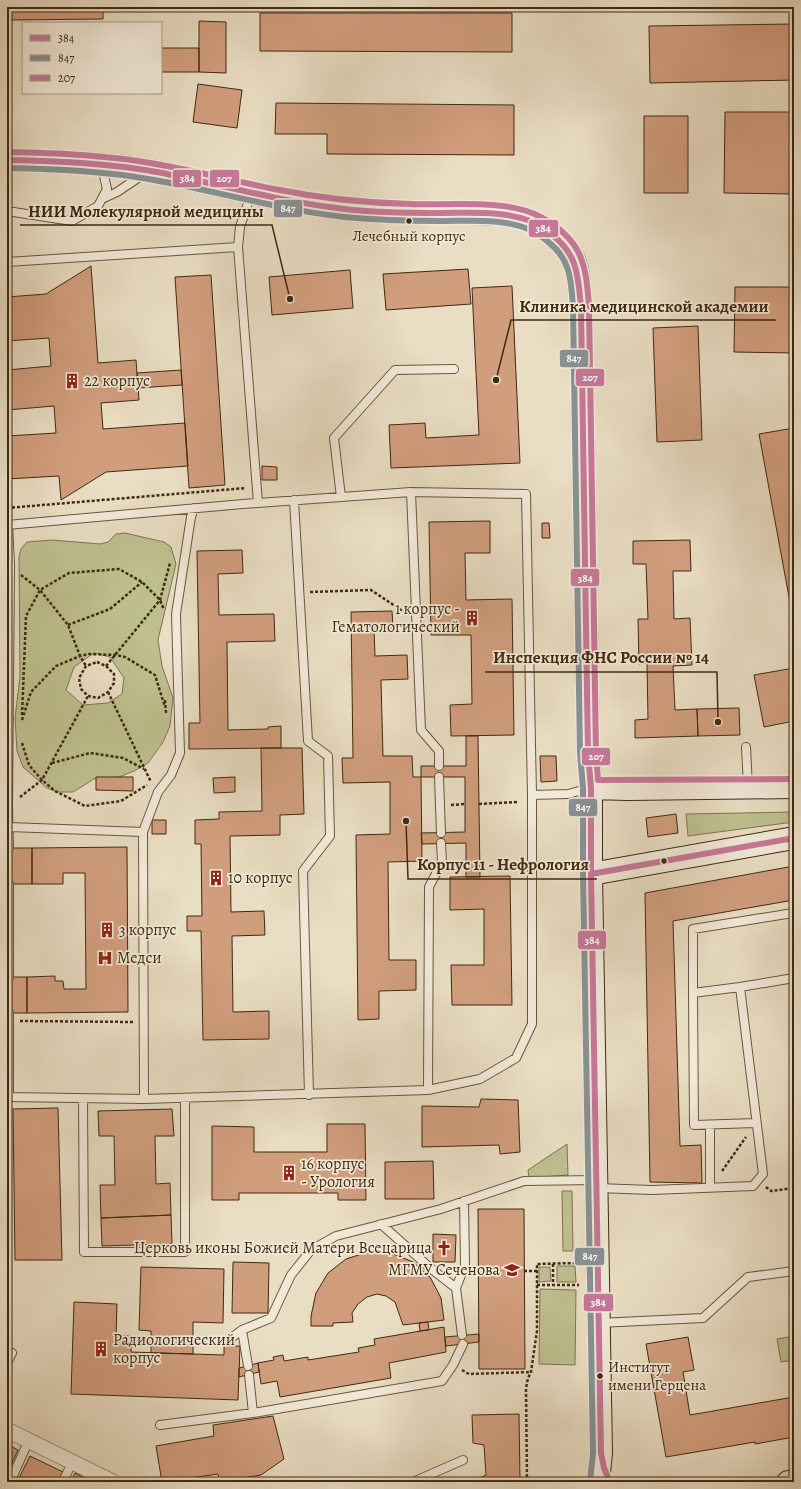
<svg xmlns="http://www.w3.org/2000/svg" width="801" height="1489" viewBox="0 0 801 1489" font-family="Alegreya,serif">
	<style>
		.green { fill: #bebf8f; stroke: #7f7450; fill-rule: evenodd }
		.building { fill: #d19e7d; stroke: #402912 }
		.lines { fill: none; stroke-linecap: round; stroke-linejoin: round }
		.lane-casing { stroke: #6a563e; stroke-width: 10 }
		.street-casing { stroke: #6a563e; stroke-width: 16 }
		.secondary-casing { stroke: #402912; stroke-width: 24 }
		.primary-casing { stroke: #402912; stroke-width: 24 }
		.path { stroke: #402912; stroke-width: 2.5; stroke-dasharray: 3 2; stroke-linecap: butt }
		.lane { stroke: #f1e9d8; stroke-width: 8 }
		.street { stroke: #f1e9d8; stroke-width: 15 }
		.secondary { stroke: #f1e9d8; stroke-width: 22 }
		.primary { stroke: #e9ddc3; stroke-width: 22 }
		.bus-1-casing { stroke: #f1e9d8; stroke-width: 9 }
		.bus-2-casing { stroke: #f1e9d8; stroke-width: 9 }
		.bus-3-casing { stroke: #f1e9d8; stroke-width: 9 }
		.bus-1 { stroke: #c67898; stroke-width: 6 }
		.bus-2 { stroke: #889194; stroke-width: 6 }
		.bus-3 { stroke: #c67898; stroke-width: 6 }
		.bus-dot { fill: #402912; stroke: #f1e9d8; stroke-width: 1.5 }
		.labels { text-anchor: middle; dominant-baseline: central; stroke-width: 3.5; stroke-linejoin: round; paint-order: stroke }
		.bus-label { font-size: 15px; fill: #402912; stroke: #f1e9d8 }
		.poi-label { font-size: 16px; fill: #402912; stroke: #f1e9d8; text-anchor: start }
		.leader { fill: none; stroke: #402912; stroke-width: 1.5 }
		.callout-dot { fill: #402912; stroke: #f1e9d8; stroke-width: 1.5 }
		.callout-label { font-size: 17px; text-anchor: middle; font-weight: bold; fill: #402912; stroke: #f1e9d8; stroke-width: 3.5; stroke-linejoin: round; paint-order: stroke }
		.line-badge { stroke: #f1e9d8; stroke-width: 1.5 }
		.badge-label { font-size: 11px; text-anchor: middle; font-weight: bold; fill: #fff }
	</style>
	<rect width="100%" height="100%" fill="#e9ddc3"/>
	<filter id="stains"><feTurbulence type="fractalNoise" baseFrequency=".005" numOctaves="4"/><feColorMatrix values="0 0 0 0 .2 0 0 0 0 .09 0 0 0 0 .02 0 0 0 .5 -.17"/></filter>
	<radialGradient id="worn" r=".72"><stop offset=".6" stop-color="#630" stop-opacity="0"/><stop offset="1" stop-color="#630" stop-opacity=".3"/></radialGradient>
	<path class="green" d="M 125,533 L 164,542 L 171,547 L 176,564 L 158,640 L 162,666 L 173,698 L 170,726 L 163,742 L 148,763 L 134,771 L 119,777 L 94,779 L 73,792 L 57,792 L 47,788 L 23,767 L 17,751 L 15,718 L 20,677 L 19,557 L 21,549 L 27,542 L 52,540 L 100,544 L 108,542 L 116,534 ZM 94,653 L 110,657 L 124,678 L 122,694 L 108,703 L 83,705 L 66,690 L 74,667 Z
		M 794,812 L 794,822 L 688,836 L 686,814 Z
		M 567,1144 L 568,1175 L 529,1178 L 528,1170 Z
		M 562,1191 L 572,1191 L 573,1251 L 563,1251 Z
		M 557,1266 L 575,1266 L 576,1282 L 557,1282 Z
		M 539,1267 L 550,1267 L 551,1281 L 539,1282 Z
		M 540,1289 L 576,1290 L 575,1365 L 539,1364 Z
		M 794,1336 L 794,1360 L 781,1362 L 777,1339 Z"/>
	<path class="building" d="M 7,7 L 103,7 L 103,19 L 7,20 Z
		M 260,13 L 512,13 L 512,52 L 260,51 Z
		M 199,21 L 226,22 L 226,73 L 199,72 Z
		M 794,24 L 794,80 L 650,83 L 649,26 Z
		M 161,48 L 199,48 L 199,72 L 161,72 Z
		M 198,84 L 242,90 L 237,128 L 193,122 Z
		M 276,103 L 514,105 L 514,155 L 327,154 L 327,134 L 275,134 Z
		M 725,112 L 794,112 L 794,194 L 724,193 Z
		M 644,116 L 688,116 L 688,193 L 644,193 Z
		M 91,266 L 98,363 L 136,360 L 139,400 L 101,403 L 103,429 L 185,423 L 188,466 L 106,472 L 61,500 L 59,476 L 7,479 L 7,436 L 56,433 L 54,406 L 7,410 L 7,370 L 51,366 L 49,338 L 7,341 L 7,297 L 46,294 Z
		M 468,269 L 471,304 L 386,310 L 383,274 Z
		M 350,270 L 353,308 L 272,315 L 269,277 Z
		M 211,275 L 225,485 L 189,488 L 175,277 Z
		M 512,286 L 520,463 L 391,468 L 389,425 L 425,423 L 426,438 L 479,435 L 472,288 Z
		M 735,287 L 794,287 L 794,353 L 734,352 Z
		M 698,326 L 702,440 L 657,442 L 653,328 Z
		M 181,370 L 182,385 L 138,388 L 137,373 Z
		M 794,428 L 794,624 L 759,434 Z
		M 262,466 L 277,467 L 277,480 L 262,480 Z
		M 490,521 L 490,553 L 465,553 L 466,600 L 512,599 L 514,735 L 451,736 L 450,705 L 472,704 L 471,635 L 431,635 L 429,522 Z
		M 542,523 L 549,523 L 550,538 L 542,538 Z
		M 690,540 L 691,571 L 673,571 L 674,619 L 690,618 L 692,665 L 673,666 L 675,710 L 697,709 L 698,736 L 635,738 L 635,720 L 648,719 L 647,663 L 639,664 L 638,619 L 648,619 L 646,564 L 633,564 L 633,541 Z
		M 242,550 L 243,573 L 218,574 L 219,615 L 274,614 L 275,641 L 227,642 L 228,730 L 268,729 L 268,727 L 281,726 L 281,748 L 189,749 L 189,723 L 200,723 L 197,551 Z
		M 392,611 L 393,628 L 374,629 L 375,656 L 407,655 L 408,679 L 381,680 L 383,756 L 412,756 L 413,777 L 421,777 L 422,861 L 388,862 L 389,960 L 416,960 L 416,990 L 379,991 L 379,1019 L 358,1020 L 356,835 L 390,834 L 390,782 L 343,783 L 342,758 L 353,758 L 351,612 Z
		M 794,668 L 794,721 L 764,727 L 754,675 Z
		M 739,708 L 740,735 L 698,736 L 697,709 Z
		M 466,736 L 478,736 L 480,877 L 466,877 L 466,843 L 422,844 L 421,833 L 465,832 L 465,777 L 421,777 L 421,766 L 466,766 Z
		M 261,748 L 302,748 L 304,814 L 280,815 L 280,835 L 230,836 L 231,912 L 264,911 L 265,935 L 232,936 L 233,1012 L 269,1011 L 269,1039 L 203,1040 L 201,931 L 187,931 L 187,916 L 202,916 L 201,844 L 195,844 L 195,820 L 219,819 L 219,812 L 262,811 Z
		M 540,756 L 556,756 L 557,781 L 541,782 Z
		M 96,777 L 133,777 L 133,791 L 96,790 Z
		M 235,777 L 235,792 L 214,793 L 213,778 Z
		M 676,814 L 678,833 L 648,837 L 646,818 Z
		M 152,820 L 166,820 L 166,834 L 152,834 Z
		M 127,847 L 128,1012 L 27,1013 L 27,977 L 55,976 L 55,981 L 63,981 L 64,989 L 86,989 L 85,873 L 63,873 L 63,884 L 32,884 L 32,848 Z
		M 7,848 L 32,848 L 32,884 L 7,884 Z
		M 794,866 L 794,900 L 673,921 L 680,1146 L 701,1145 L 702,1183 L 650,1182 L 645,893 Z
		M 510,876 L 512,1005 L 452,1005 L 451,965 L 484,965 L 484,909 L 450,910 L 450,877 Z
		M 7,977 L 27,977 L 27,1013 L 7,1013 Z
		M 481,1099 L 518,1100 L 520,1152 L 500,1154 L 499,1145 L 422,1147 L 422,1106 L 479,1107 Z
		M 58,1108 L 62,1260 L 15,1260 L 13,1109 Z
		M 172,1109 L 174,1136 L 155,1136 L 156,1184 L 170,1183 L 171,1215 L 101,1218 L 100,1185 L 115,1185 L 114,1136 L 99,1136 L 98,1111 Z
		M 327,1124 L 365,1124 L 366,1200 L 338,1200 L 338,1193 L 239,1193 L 239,1200 L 212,1200 L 212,1126 L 254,1127 L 254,1152 L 327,1152 Z
		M 433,1161 L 434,1199 L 385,1199 L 385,1162 Z
		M 7,1175 L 8,1175 L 11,1261 L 7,1261 Z
		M 478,1209 L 524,1209 L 525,1369 L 479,1369 Z
		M 171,1215 L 172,1244 L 102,1246 L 101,1218 Z
		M 433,1234 L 456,1235 L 455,1262 L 433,1262 Z
		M 368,1252 L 391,1253 L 413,1262 L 430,1277 L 441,1298 L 444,1320 L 403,1325 L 395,1302 L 386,1296 L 377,1294 L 367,1297 L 358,1304 L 352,1313 L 353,1322 L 333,1323 L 333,1326 L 311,1326 L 311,1316 L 316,1293 L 328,1273 L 346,1259 Z
		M 233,1262 L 269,1263 L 268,1313 L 232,1313 Z
		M 141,1267 L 224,1269 L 223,1323 L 193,1322 L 193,1354 L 151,1353 L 151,1331 L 139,1330 Z
		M 74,1302 L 117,1304 L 116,1336 L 131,1336 L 131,1352 L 224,1355 L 224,1346 L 240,1346 L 238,1400 L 71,1394 Z
		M 428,1322 L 429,1330 L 420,1331 L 419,1323 Z
		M 444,1327 L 446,1352 L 389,1363 L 391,1378 L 280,1397 L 277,1381 L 261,1384 L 258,1363 L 274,1360 L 273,1357 L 283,1355 L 284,1361 L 308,1357 L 308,1360 L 359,1352 L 358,1348 L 375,1345 L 374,1339 Z
		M 479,1334 L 479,1342 L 446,1346 L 445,1337 Z
		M 688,1337 L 694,1370 L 683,1372 L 690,1415 L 794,1397 L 794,1437 L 755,1444 L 755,1442 L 666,1457 L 646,1344 Z
		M 258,1363 L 259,1372 L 239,1377 L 239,1368 Z
		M 519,1414 L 520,1482 L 470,1482 L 486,1475 L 484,1445 L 473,1443 L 472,1415 Z
		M 273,1416 L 284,1459 L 261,1475 L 220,1482 L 218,1474 L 162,1482 L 156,1446 L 214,1436 L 213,1425 Z
		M 7,1444 L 18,1450 L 7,1474 Z
		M 30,1456 L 63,1472 L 58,1482 L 17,1482 Z
		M 75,1473 L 92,1482 L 71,1482 Z"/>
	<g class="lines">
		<defs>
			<path id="lane" d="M 251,194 L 240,227 L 238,247 L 258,503
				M 102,199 L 117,192 L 144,174
				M 7,211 L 72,221 L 98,206 L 107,189 L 102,167
				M 7,262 L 238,247
				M 411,492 L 421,730 L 439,751 L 439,766
				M 341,497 L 334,438 L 395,370 L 454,369
				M 294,500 L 308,741 L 328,756 L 330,836 L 303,871 L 309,1095
				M 8,524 L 10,565 L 8,807 L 9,848
				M 7,525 L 243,504 L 411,492 L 526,494 L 532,795 L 568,794 L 590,788
				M 746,747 L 748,787
				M 439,777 L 441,833
				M 9,827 L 143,832 L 144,1099
				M 143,832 L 158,792 L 171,775 L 180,753 L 176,614 L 191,517 L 194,508
				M 9,977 L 9,884
				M 740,987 L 794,978
				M 693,993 L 693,929 L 793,913 L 794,918
				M 428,1090 L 429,887 L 442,862 L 441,843
				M 7,1097 L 144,1099 L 428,1090 L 480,1079 L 516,1058 L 532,1024 L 532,795
				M 9,1097 L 9,1013
				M 83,1099 L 84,1252 L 185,1252 L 185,1099
				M 710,1125 L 710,1187
				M 597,1188 L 652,1190 L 753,1186 L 763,1174 L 740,987 L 693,993 L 694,1125 L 756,1123
				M 381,1224 L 429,1267 L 456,1288 L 462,1335
				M 456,1288 L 465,1265 L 464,1201
				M 599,1323 L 703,1318 L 748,1277 L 794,1271
				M 242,1330 L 248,1366
				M 210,1341 L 227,1341 L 242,1330 L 271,1318 L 291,1275 L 311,1250 L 336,1236 L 441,1209 L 524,1181 L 595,1180
				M 7,1351 L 12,1353 L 7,1363
				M 249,1375 L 253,1413
				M 160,1425 L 253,1413 L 442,1381 L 453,1365 L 463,1344
				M 10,1482 L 29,1440
				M 63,1482 L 72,1462
				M 413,1482 L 463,1460"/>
			<path id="street" d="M 7,1430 L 113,1482"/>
			<path id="secondary" d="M 7,160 C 57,161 107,163 157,172 C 219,185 281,201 345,209 C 380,212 415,213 450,213 C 477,213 507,211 532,222 C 540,225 547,231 554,236 C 581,258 578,275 581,307 L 588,753 L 591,788 L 591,874 L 601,1453 L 598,1482
				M 591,788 L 628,789 L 794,787
				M 591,874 L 794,838"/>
			<path id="primary" d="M 788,1482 L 794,1481"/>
		</defs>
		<use href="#lane" class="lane-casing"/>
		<use href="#street" class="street-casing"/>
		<use href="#secondary" class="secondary-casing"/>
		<use href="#primary" class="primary-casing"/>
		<path class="path" d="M 7,508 L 246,488
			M 21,575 L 40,590 L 68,625 L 80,656 L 86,666
			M 310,592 L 371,590 L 404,612
			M 68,625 L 110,609 L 142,582
			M 97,662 L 106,666 L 114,674 L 114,683 L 108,692 L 98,698 L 88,696 L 81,689 L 79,678 L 86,666 Z
			M 106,666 L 160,600 L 170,563
			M 108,692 L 151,782
			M 165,700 L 166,713
			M 22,715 L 26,616 L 40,590 L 69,573 L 119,569 L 142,582 L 160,600 L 164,610
			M 22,720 L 31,692 L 56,666 L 80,656 L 89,654 L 116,655 L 125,657 L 155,675 L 165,707
			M 22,743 L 29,765 L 42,780 L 55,791 L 85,806 L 121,801 L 147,785
			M 52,763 L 90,753 L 123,758 L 144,769
			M 20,797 L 42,780 L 88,696
			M 479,804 L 519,802
			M 451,805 L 465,804
			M 20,1021 L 133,1022
			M 722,1171 L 746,1137
			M 766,1187 L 771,1191 L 794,1188
			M 553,1264 L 553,1285
			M 524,1271 L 537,1271
			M 537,1285 L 579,1285
			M 462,1370 L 469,1374 L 531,1372
			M 527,1482 L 526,1388 L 528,1378 L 531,1372 L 537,1331 L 537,1264 L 578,1263"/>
		<use href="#lane" class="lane"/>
		<use href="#street" class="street"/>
		<use href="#secondary" class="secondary"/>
		<use href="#primary" class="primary"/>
		<defs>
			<path id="bus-1" d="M 7,160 C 57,161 107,163 157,172 C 219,184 281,202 345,209 C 376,213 409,213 440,213 C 472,213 506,210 535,223 C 541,226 546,230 551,234 C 578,254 578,276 581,307 L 588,753 L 591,788 L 591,874 L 601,1453 L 604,1468 L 610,1482
				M 591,874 L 794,838"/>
			<path id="bus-2" d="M 7,168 C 56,169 105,171 154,180 C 217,191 280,210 344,217 C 376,220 409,221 441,221 C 471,221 503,218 531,230 C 537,233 542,237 547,241 C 571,259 571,280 573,307 L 580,753 L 583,788 L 583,874 L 593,1453 L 590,1481"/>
			<path id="bus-3" d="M 7,152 C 57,153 107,155 156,164 C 196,171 235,181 274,189 C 319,198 364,203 410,204 C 449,206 506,198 541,217 C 582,240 586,263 589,306 L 596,753 L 598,780 L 794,779"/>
		</defs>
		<use href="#bus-1" class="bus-1-casing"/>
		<use href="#bus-2" class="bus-2-casing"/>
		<use href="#bus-3" class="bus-3-casing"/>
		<use href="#bus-1" class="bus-1"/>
		<use href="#bus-2" class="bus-2"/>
		<use href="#bus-3" class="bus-3"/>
	</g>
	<defs>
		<symbol id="building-bare" viewBox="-9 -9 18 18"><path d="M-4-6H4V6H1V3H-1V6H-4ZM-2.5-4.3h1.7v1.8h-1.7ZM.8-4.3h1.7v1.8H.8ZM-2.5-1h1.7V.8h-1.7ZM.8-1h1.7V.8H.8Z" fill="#8f2418" stroke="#f1e9d8" stroke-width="2.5" paint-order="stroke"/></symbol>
		<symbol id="hospital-bare" viewBox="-9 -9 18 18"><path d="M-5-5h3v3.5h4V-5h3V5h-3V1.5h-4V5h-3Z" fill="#8f2418" stroke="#f1e9d8" stroke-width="2.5" paint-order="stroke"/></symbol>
		<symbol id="church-bare" viewBox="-9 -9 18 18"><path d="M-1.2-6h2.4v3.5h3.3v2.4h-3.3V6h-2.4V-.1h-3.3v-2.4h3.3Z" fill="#8f2418" stroke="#f1e9d8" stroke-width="2.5" paint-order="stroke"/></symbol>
		<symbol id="university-bare" viewBox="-9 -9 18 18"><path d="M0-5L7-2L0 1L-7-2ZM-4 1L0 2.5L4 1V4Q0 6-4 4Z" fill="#8f2418" stroke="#f1e9d8" stroke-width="2.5" paint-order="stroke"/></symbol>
	</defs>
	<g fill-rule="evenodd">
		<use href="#building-bare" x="61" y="370" width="22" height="22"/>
		<use href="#building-bare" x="461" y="607" width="22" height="22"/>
		<use href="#building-bare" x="205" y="867" width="22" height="22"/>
		<use href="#building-bare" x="96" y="919" width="22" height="22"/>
		<use href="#hospital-bare" x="94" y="947" width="22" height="22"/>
		<use href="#building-bare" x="278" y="1162" width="22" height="22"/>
		<use href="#church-bare" x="433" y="1237" width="22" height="22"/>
		<use href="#university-bare" x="501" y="1259" width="22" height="22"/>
		<use href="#building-bare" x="90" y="1338" width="22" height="22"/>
	</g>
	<g class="bus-dot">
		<circle cx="409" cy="221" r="3.5"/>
		<circle cx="664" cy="861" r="3.5"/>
		<circle cx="600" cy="1376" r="3.5"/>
	</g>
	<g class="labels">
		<g class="bus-label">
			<text x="409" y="236">Лечебный корпус</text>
			<text x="608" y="1367" text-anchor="start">Институт<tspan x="608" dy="18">имени Герцена</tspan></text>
		</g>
		<g class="poi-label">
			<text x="84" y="381">22 корпус</text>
			<text x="460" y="609" text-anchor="end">1 корпус -<tspan x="460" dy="18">Гематологический</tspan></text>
			<text x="228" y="878">10 корпус</text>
			<text x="119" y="930">3 корпус</text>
			<text x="117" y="958">Медси</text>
			<text x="301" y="1164">16 корпус<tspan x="301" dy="18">- Урология</tspan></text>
			<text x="432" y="1248" text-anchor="end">Церковь иконы Божией Матери Всецарица</text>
			<text x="500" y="1270" text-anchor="end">МГМУ Сеченова</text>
			<text x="113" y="1340">Радиологический<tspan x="113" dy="18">корпус</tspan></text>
		</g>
	</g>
	<path class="leader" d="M290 299L272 225H20M496 380L511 320H776M718 722L717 672H485M406 821L408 879H597"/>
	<g class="callout-dot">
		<circle cx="290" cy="299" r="4"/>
		<circle cx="496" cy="380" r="4"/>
		<circle cx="718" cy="722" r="4"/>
		<circle cx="406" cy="821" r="4"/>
	</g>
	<g class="callout-label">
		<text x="146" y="217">НИИ Молекулярной медицины</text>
		<text x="644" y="312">Клиника медицинской академии</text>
		<text x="601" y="663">Инспекция ФНС России № 14</text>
		<text x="503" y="870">Корпус 11 - Нефрология</text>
	</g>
	<g class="line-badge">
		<rect x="209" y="169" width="31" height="19" rx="4" fill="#c67898"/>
		<rect x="172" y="169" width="30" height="19" rx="4" fill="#c67898"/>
		<rect x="273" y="199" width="30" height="19" rx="4" fill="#889194"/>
		<rect x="528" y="219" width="31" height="19" rx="4" fill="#c67898"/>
		<rect x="559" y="349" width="30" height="19" rx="4" fill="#889194"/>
		<rect x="575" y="368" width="30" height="19" rx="4" fill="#c67898"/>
		<rect x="570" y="568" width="30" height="19" rx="4" fill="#c67898"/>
		<rect x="581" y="747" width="30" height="19" rx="4" fill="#c67898"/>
		<rect x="568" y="798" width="30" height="19" rx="4" fill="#889194"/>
		<rect x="577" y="930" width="30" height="20" rx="4" fill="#c67898"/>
		<rect x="574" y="1247" width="31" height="19" rx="4" fill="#889194"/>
		<rect x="583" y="1293" width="31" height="19" rx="4" fill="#c67898"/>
	</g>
	<g class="badge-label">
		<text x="224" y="182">207</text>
		<text x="187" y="182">384</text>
		<text x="288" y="212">847</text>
		<text x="543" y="232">384</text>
		<text x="574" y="362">847</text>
		<text x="590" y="381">207</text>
		<text x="585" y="582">384</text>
		<text x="596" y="760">207</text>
		<text x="583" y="811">847</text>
		<text x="592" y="944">384</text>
		<text x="590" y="1260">847</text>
		<text x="598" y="1306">384</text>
	</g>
	<rect width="801" height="1489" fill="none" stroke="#e9ddc3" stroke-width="24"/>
	<rect x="8" y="8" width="785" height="1473" fill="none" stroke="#402912" stroke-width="2"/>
	<rect x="12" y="12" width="777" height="1465" fill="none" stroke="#402912"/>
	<rect x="22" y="22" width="140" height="72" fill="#f1e9d8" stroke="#aa9c89"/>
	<rect x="30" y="35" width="20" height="6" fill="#c67898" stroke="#aa9c89"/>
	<text x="58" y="42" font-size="12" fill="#402912">384</text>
	<rect x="30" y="55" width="20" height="6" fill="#889194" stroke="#aa9c89"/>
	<text x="58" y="62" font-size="12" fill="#402912">847</text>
	<rect x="30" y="75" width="20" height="6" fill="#c67898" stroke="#aa9c89"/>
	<text x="58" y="82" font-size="12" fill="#402912">207</text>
	<rect width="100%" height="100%" filter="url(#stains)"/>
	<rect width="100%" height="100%" fill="url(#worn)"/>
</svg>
